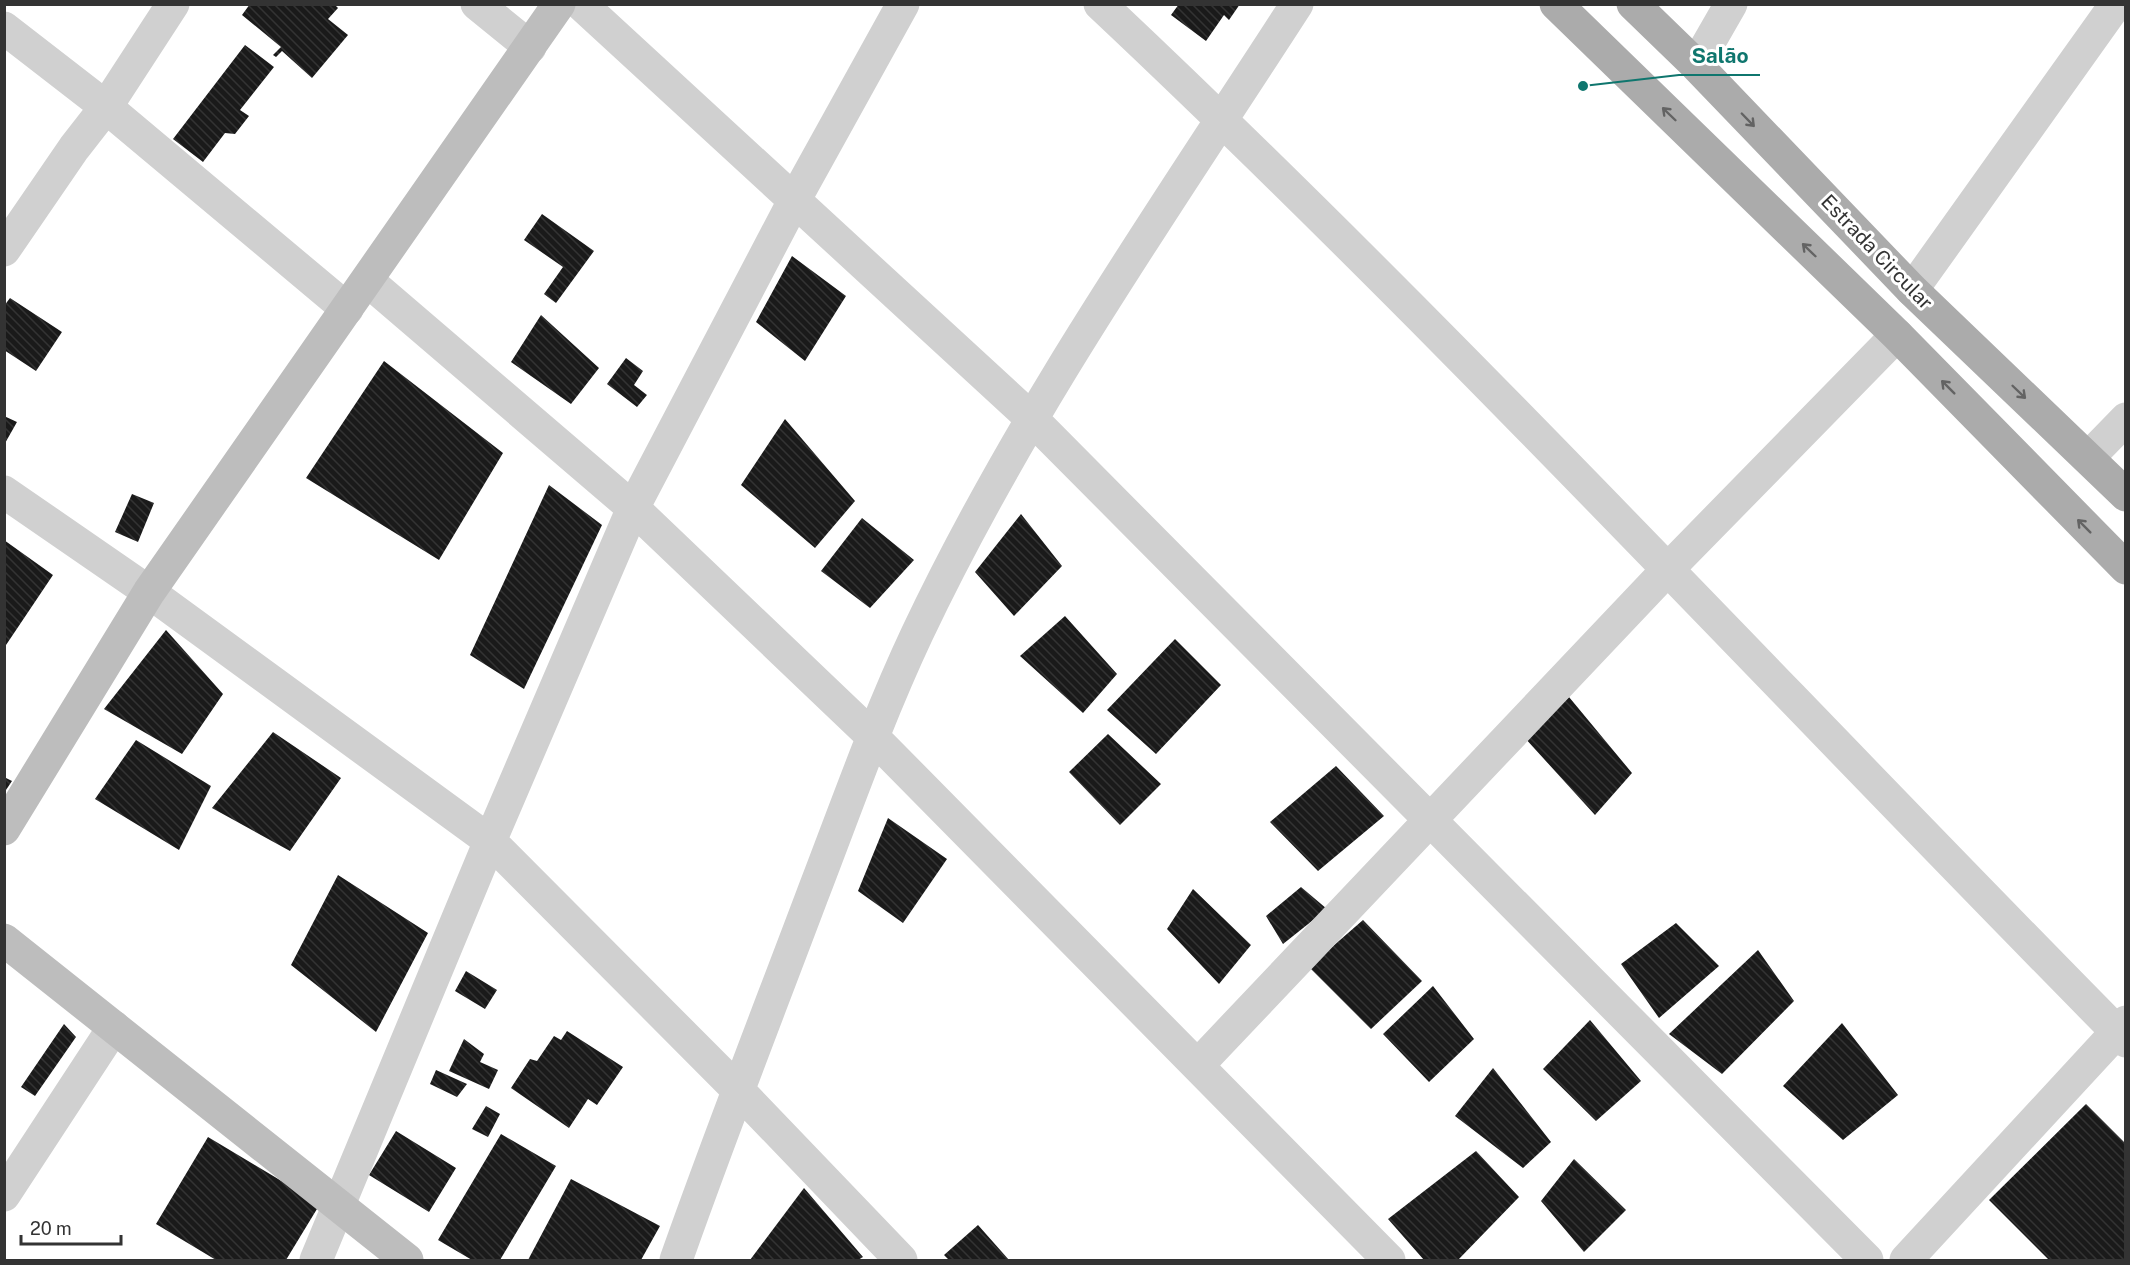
<svg xmlns="http://www.w3.org/2000/svg" width="2130" height="1265" viewBox="0 0 2130 1265" font-family="'Public Sans',sans-serif">
	<style>
		.building { fill: url(#building-back-hatch) }
		.lines { fill: none; stroke-linecap: round; stroke-linejoin: round }
		.street { stroke: #d0d0d0; stroke-width: 33 }
		.secondary { stroke: #bdbdbd; stroke-width: 33 }
		.primary { stroke: #ababab; stroke-width: 33 }
		.oneway { stroke: #636363 }
		.labels { text-anchor: middle; dominant-baseline: central; stroke-width: 6; stroke-linejoin: round; paint-order: stroke }
		.street-label { font-size: 20px; fill: #333; stroke: #fff }
		.leader { fill: none; stroke: #0f766e; stroke-width: 2 }
		.callout-dot { fill: #0f766e; stroke: #fff; stroke-width: 2 }
		.callout-label { font-size: 21px; text-anchor: middle; font-weight: bold; fill: #0f766e; stroke: #fff; stroke-width: 6; stroke-linejoin: round; paint-order: stroke }
	</style>
	<defs>
		<pattern id="building-back-hatch" width="6" height="6" patternUnits="userSpaceOnUse" patternTransform="scale(1.5)"><rect width="6" height="6" fill="#1a1a1a"/><path d="M-1 5l2 2M0 0l6 6M5-1l2 2" fill="none" stroke="#333"/></pattern>
	</defs>
	<rect width="100%" height="100%" fill="#fff"/>
	<path class="building" d="M 250,4 L 334,4 L 338,8 L 328,19 L 348,35 L 312,78 L 282,51 L 276,57 L 273,55 L 281,47 L 242,15 Z
		M 1179,4 L 1240,4 L 1229,20 L 1224,15 L 1206,41 L 1171,15 Z
		M 245,45 L 274,67 L 240,110 L 249,116 L 235,134 L 225,133 L 203,162 L 173,139 Z
		M 542,214 L 594,251 L 556,303 L 544,294 L 563,267 L 524,240 Z
		M 792,256 L 846,296 L 805,361 L 756,322 Z
		M 10,298 L 62,332 L 36,371 L 4,350 L 4,306 Z
		M 541,315 L 599,368 L 571,404 L 511,362 Z
		M 626,358 L 643,371 L 634,385 L 647,395 L 637,407 L 607,384 Z
		M 384,361 L 503,453 L 439,560 L 306,478 Z
		M 4,416 L 17,422 L 4,445 Z
		M 785,419 L 855,501 L 815,548 L 741,485 Z
		M 549,485 L 602,525 L 524,689 L 470,655 Z
		M 132,494 L 154,503 L 138,542 L 115,532 Z
		M 1021,514 L 1062,566 L 1014,616 L 975,572 Z
		M 862,518 L 914,560 L 870,608 L 821,571 Z
		M 4,540 L 53,575 L 4,648 Z
		M 1065,616 L 1117,674 L 1083,713 L 1020,656 Z
		M 166,630 L 223,694 L 182,754 L 104,709 Z
		M 1175,639 L 1221,685 L 1156,754 L 1107,710 Z
		M 1569,697 L 1632,773 L 1595,815 L 1524,737 Z
		M 273,732 L 341,778 L 290,851 L 212,808 Z
		M 1108,734 L 1161,784 L 1120,825 L 1069,772 Z
		M 136,740 L 211,786 L 179,850 L 95,799 Z
		M 1336,766 L 1384,816 L 1318,871 L 1270,822 Z
		M 4,777 L 12,781 L 4,793 Z
		M 888,818 L 947,859 L 903,923 L 858,891 Z
		M 338,875 L 428,933 L 376,1032 L 291,965 Z
		M 1301,887 L 1327,909 L 1283,944 L 1266,916 Z
		M 1193,889 L 1251,945 L 1219,984 L 1167,929 Z
		M 1363,920 L 1422,981 L 1371,1029 L 1309,967 Z
		M 1676,923 L 1719,966 L 1659,1018 L 1621,964 Z
		M 1758,950 L 1794,1001 L 1722,1074 L 1669,1034 Z
		M 466,971 L 497,990 L 485,1009 L 455,991 Z
		M 1433,986 L 1474,1039 L 1429,1082 L 1383,1034 Z
		M 1590,1020 L 1641,1081 L 1596,1121 L 1543,1069 Z
		M 1842,1023 L 1898,1095 L 1843,1140 L 1783,1086 Z
		M 64,1024 L 76,1037 L 35,1096 L 21,1087 Z
		M 567,1031 L 623,1067 L 597,1105 L 588,1099 L 569,1128 L 511,1088 L 530,1059 L 537,1061 L 554,1036 L 561,1040 Z
		M 464,1039 L 484,1054 L 480,1062 L 498,1070 L 489,1089 L 449,1071 Z
		M 1493,1068 L 1551,1142 L 1523,1168 L 1455,1116 Z
		M 436,1070 L 467,1084 L 457,1097 L 430,1084 Z
		M 2086,1104 L 2126,1144 L 2126,1260 L 2049,1260 L 1989,1200 Z
		M 486,1106 L 500,1114 L 488,1137 L 472,1129 Z
		M 396,1131 L 456,1168 L 429,1212 L 369,1175 Z
		M 501,1134 L 556,1166 L 500,1260 L 472,1260 L 438,1240 Z
		M 208,1137 L 320,1204 L 286,1260 L 216,1260 L 156,1224 Z
		M 1476,1151 L 1519,1197 L 1458,1260 L 1424,1260 L 1388,1219 Z
		M 1574,1159 L 1626,1210 L 1584,1252 L 1541,1201 Z
		M 571,1179 L 660,1226 L 641,1260 L 528,1260 Z
		M 804,1188 L 863,1257 L 858,1260 L 750,1260 Z
		M 978,1225 L 1009,1260 L 949,1260 L 944,1255 Z"/>
	<g class="lines">
		<path class="street" d="M 477,4 L 530,47
			M 581,4 L 1031,418 L 1867,1260
			M 1100,4 C 1454,337 1784,695 2126,1041
			M 4,28 L 106,107 L 173,4
			M 1696,65 L 1731,4
			M 4,250 L 74,148 L 106,107 L 347,309
			M 368,281 L 633,508 L 873,737 L 1389,1260
			M 1912,290 L 2116,4
			M 2088,458 L 2126,419
			M 4,492 L 149,592 L 490,841 L 738,1090 L 901,1260
			M 1198,1065 L 1669,568 L 1897,335
			M 4,1195 L 114,1027
			M 316,1260 L 490,841 L 633,508 L 795,199 L 903,4
			M 676,1260 C 719,1138 766,1018 812,896 C 846,808 877,719 917,634 C 1022,412 1164,210 1297,4
			M 1906,1260 L 2126,1022"/>
		<path class="secondary" d="M 4,829 L 149,592 L 559,4
			M 4,940 L 407,1260"/>
		<path class="primary" d="M 1556,4 L 1897,335 L 2126,568
			M 1633,4 L 1696,65 L 1912,290 L 2126,495"/>
	</g>
	<defs><path id="oneway-shaft" d="M-6 0H5M1.5-3L5.5 0L1.5 3" fill="none" stroke-width="1.6" stroke-linecap="round" stroke-linejoin="round" transform="scale(1.5)"/></defs>
	<g class="oneway">
		<use href="#oneway-shaft" transform="translate(1669 114) rotate(-136)"/>
		<use href="#oneway-shaft" transform="translate(1748 120) rotate(46)"/>
		<use href="#oneway-shaft" transform="translate(1809 250) rotate(-136)"/>
		<use href="#oneway-shaft" transform="translate(1948 387) rotate(-135)"/>
		<use href="#oneway-shaft" transform="translate(2019 392) rotate(44)"/>
		<use href="#oneway-shaft" transform="translate(2084 526) rotate(-135)"/>
	</g>
	<g class="labels">
		<g class="street-label">
			<text transform="translate(1877 252) rotate(46)">Estrada Circular</text>
		</g>
	</g>
	<path class="leader" d="M1583 86L1679 75H1760"/>
	<circle class="callout-dot" cx="1583" cy="86" r="6"/>
	<g class="callout-label">
		<text x="1720" y="63">Salão</text>
	</g>
	<rect width="2130" height="1265" fill="none" stroke="#333333" stroke-width="12"/>
	<path d="M21 1235v9h100v-9" fill="none" stroke="#333333" stroke-width="3"/>
	<text x="30" y="1235" font-size="18" fill="#333333" stroke="#ffffff" stroke-width="4.5" paint-order="stroke">20 m</text>
</svg>
